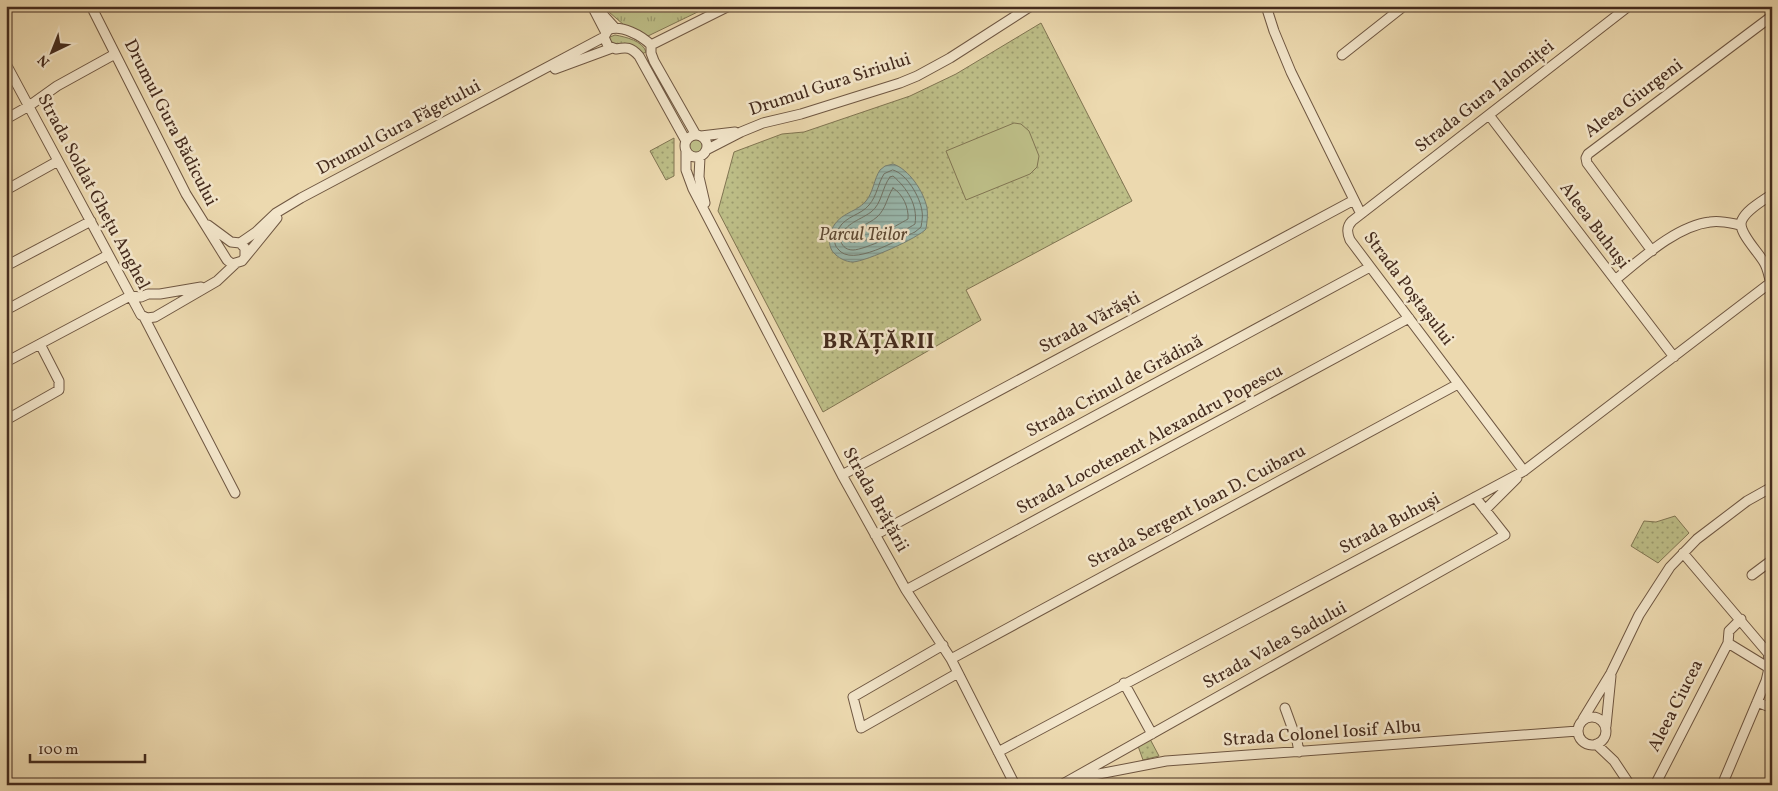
<svg xmlns="http://www.w3.org/2000/svg" width="1778" height="791" viewBox="0 0 1778 791" font-family="Vollkorn,serif">
	<style>
		.grass { fill: url(#grass-tufts); stroke: #817552 }
		.park { fill: url(#park-dots); stroke: #817552 }
		.pitch { fill: #bdbe87; stroke: #817552 }
		.water { fill: url(#water-rules); stroke: #778176 }
		.lines { fill: none; stroke-linecap: round; stroke-linejoin: round }
		.shore { stroke: #6f7367; stroke-width: 1 }
		.street-casing { stroke: #6f5742; stroke-width: 11 }
		.street { stroke: #f3e6cb; stroke-width: 9 }
		.labels { text-anchor: middle; dominant-baseline: central; stroke-width: 5; stroke-linejoin: round; paint-order: stroke }
		.street-label { font-size: 18px; fill: #452c1e; stroke: #f3e6cb }
		.park-label { font-size: 18px; font-style: italic; fill: #5d4933; stroke: #f3e6cb }
		.district-label { font-size: 22px; font-weight: bold; letter-spacing: 1px; fill: #452c1e; stroke: #f3e6cb }
	</style>
	<defs>
		<pattern id="grass-tufts" width="24" height="20" patternUnits="userSpaceOnUse" patternTransform="scale(1.25)"><rect width="24" height="20" fill="#bdbe87"/><path d="M3 7l-1-3M5 7V3M7 7l1-3M15 17l-1-3M17 17v-4M19 17l1-3" fill="none" stroke="#9b9b6e"/></pattern>
		<pattern id="park-dots" width="8" height="8" patternUnits="userSpaceOnUse" patternTransform="scale(1.25)"><rect width="8" height="8" fill="#bdbe87"/><path d="M2 2h.1M6 6h.1" fill="none" stroke="#9b9b6e" stroke-width="1.8" stroke-linecap="round"/></pattern>
		<pattern id="water-rules" width="6" height="5" patternUnits="userSpaceOnUse" patternTransform="scale(1.25)"><rect width="6" height="5" fill="#99bab0"/><path d="M0 2.5h6" fill="none" stroke="#7f978f"/></pattern>
	</defs>
	<rect width="100%" height="100%" fill="#ecd9af"/>
	<filter id="stains"><feTurbulence type="fractalNoise" baseFrequency=".004" numOctaves="4"/><feColorMatrix values="0 0 0 0 .2 0 0 0 0 .09 0 0 0 0 .02 0 0 0 .5 -.17"/></filter>
	<radialGradient id="worn" r=".72"><stop offset=".6" stop-color="#630" stop-opacity="0"/><stop offset="1" stop-color="#630" stop-opacity=".3"/></radialGradient>
	<path class="grass" d="M 602,6 L 710,6 L 648,36 L 624,25 Z
		M 615,35 C 626,37 643,41 646,52 L 642,54 L 613,45 L 609,39 L 610,37 Z
		M689 146a7 7 0 1 1 14 0a7 7 0 1 1-14 0Z"/>
	<path class="park" d="M 1041,23 L 1132,201 L 966,290 L 981,320 L 823,412 L 718,211 L 734,152 L 782,134 L 804,132 L 910,96 L 956,74 Z
		M 674,138 L 674,176 L 666,180 L 650,151 Z
		M 1675,516 L 1689,533 L 1658,563 L 1631,546 L 1644,521 L 1656,522 Z
		M 1150,739 L 1159,756 L 1143,760 L 1138,746 Z"/>
	<path class="pitch" d="M 1014,123 L 1021,124 L 1029,131 L 1039,156 L 1037,167 L 1030,174 L 966,200 L 946,151 Z"/>
	<path class="water" d="M 893,164 C 909,169 924,192 927,208 C 928,215 927,222 926,229 C 918,238 867,261 853,262 C 846,262 838,258 833,252 C 829,247 829,240 830,234 C 837,212 855,214 866,201 C 873,193 874,179 880,170 L 885,166 Z"/>
	<g class="lines">
		<path class="shore" d="M 893,170 C 907,174 920,197 922,211 C 923,216 922,221 921,227 L 915,232 C 898,239 852,268 838,249 C 832,243 835,234 839,228 C 846,216 861,215 869,205 C 877,196 878,183 884,174 Z
			M 890,177 L 893,176 C 907,188 918,205 915,224 C 905,231 864,250 853,250 C 847,250 843,247 841,242 C 841,224 859,221 871,212 C 882,204 882,187 890,177 Z
			M 893,188 C 903,194 909,208 908,219 C 896,226 862,245 850,242 L 849,239 C 854,227 868,225 877,217 C 886,209 887,197 893,188 Z"/>
		<defs>
			<path id="street" d="M 91,6 L 186,194 L 227,260 L 232,264 L 242,261 L 277,218
				M 592,6 L 606,33
				M 1266,6 L 1274,31 L 1291,72 L 1361,214
				M 597,8 L 615,28
				M 651,45 L 729,6
				M 1342,55 L 1404,6
				M 6,64 L 141,315 L 147,318 L 155,317 L 217,281 L 235,264
				M 555,69 L 612,48
				M 1489,115 L 1674,357
				M 6,119 L 29,106 L 57,86 L 115,54
				M685 146a11 11 0 1 1 22 0a11 11 0 1 1-22 0Z
				M 701,136 L 735,132
				M 686,141 L 639,56 C 631,47 627,47 616,49 L 608,46 L 604,37 L 608,30 C 621,24 642,36 651,45 L 651,53 L 654,61 L 696,135
				M 706,150 L 741,132 L 763,123 L 801,114 L 900,83 L 917,76 L 950,58 L 1031,6
				M 686,152 L 686,170 L 693,189 L 842,475 L 906,590 L 951,659 L 1015,785
				M 700,157 L 699,177 L 705,203
				M 6,190 L 58,161
				M 1772,194 C 1763,201 1747,209 1742,220 C 1736,231 1759,252 1765,264 C 1769,272 1770,281 1772,290
				M 208,225 L 231,242 L 240,243 L 245,248 L 245,256
				M 240,243 L 256,232 L 276,213 L 301,198 L 604,37
				M 1652,251 L 1587,163 L 1586,158 L 1588,154 L 1772,16
				M 6,266 L 91,221
				M 1615,280 C 1641,259 1676,226 1710,222 C 1720,220 1730,223 1740,225
				M 130,296 L 141,297 L 148,294 L 160,294 L 201,287
				M 6,310 L 108,255
				M 144,317 L 235,493
				M 6,362 L 130,296
				M 6,420 L 59,390 L 59,381 L 40,344
				M 1524,471 L 1350,240 C 1347,233 1346,227 1352,221 L 1629,6
				M 842,475 L 1354,200
				M 1485,510 L 1517,478
				M 875,535 L 1370,267
				M 1683,553 L 1768,653 C 1770,663 1769,671 1766,681 L 1722,785
				M 1752,575 L 1772,560
				M 906,590 L 1409,318
				M 1728,643 L 1769,668
				M 943,645 L 853,697 L 861,728 L 958,673
				M 951,659 L 1458,384
				M 1124,683 L 1152,734
				M 1757,702 L 1772,708
				M 1285,708 L 1297,741 L 1299,752
				M1578 731a14 14 0 1 1 28 0a14 14 0 1 1-28 0Z
				M 1583,719 L 1611,673 L 1639,615 L 1670,567 L 1697,539 L 1747,501 L 1772,487
				M 1606,726 L 1611,676
				M 1596,744 L 1614,761 L 1630,785
				M 998,752 L 1524,471 L 1770,283
				M 1078,778 L 1166,761 L 1578,731
				M 1061,785 L 1505,535 L 1475,497
				M 1655,785 L 1728,643 L 1729,631 L 1741,619"/>
		</defs>
		<use href="#street" class="street-casing"/>
		<use href="#street" class="street"/>
	</g>
	<g class="labels">
		<g class="street-label">
			<text transform="translate(830 85) rotate(-18)">Drumul Gura Siriului</text>
			<text transform="translate(1485 97) rotate(-38)">Strada Gura Ialomiței</text>
			<text transform="translate(1634 99) rotate(-37)">Aleea Giurgeni</text>
			<text transform="translate(170 123) rotate(63)">Drumul Gura Bădicului</text>
			<text transform="translate(399 128) rotate(-28)">Drumul Gura Făgetului</text>
			<text transform="translate(93 192) rotate(62)">Strada Soldat Ghețu Anghel</text>
			<text transform="translate(1594 226) rotate(53)">Aleea Buhuși</text>
			<text transform="translate(1408 289) rotate(53)">Strada Poștașului</text>
			<text transform="translate(1090 323) rotate(-28)">Strada Vărăști</text>
			<text transform="translate(1115 387) rotate(-28)">Strada Crinul de Grădină</text>
			<text transform="translate(1150 440) rotate(-28)">Strada Locotenent Alexandru Popescu</text>
			<text transform="translate(875 500) rotate(61)">Strada Brățării</text>
			<text transform="translate(1197 507) rotate(-28)">Strada Sergent Ioan D. Cuibaru</text>
			<text transform="translate(1390 524) rotate(-28)">Strada Buhuși</text>
			<text transform="translate(1275 646) rotate(-29)">Strada Valea Sadului</text>
			<text transform="translate(1676 706) rotate(-63)">Aleea Ciucea</text>
			<text transform="translate(1322 734) rotate(-4)">Strada Colonel Iosif Albu</text>
		</g>
		<g class="park-label">
			<text x="863" y="235">Parcul Teilor</text>
		</g>
		<g class="district-label">
			<text x="879" y="342">BRĂȚĂRII</text>
		</g>
	</g>
	<rect width="1778" height="791" fill="none" stroke="#ecd9af" stroke-width="25"/>
	<rect x="8" y="8" width="1763" height="776" fill="none" stroke="#452c1e" stroke-width="2.5"/>
	<rect x="12" y="12" width="1753" height="766" fill="none" stroke="#452c1e"/>
	<g transform="translate(52 52) rotate(223)" stroke="#f3e6cb" stroke-width="4" paint-order="stroke">
	<path d="M0-4L9 19L0 12L-9 19Z" fill="#452c1e"/>
	<text y="-8" font-size="14" font-weight="bold" text-anchor="middle" fill="#452c1e">N</text>
	</g>
	<path d="M30 754v8h115v-8" fill="none" stroke="#452c1e" stroke-width="2.5"/>
	<text x="38" y="754" font-size="15" fill="#452c1e" stroke="#f3e6cb" stroke-width="4" paint-order="stroke">100 m</text>
	<rect width="100%" height="100%" filter="url(#stains)"/>
	<rect width="100%" height="100%" fill="url(#worn)"/>
</svg>
